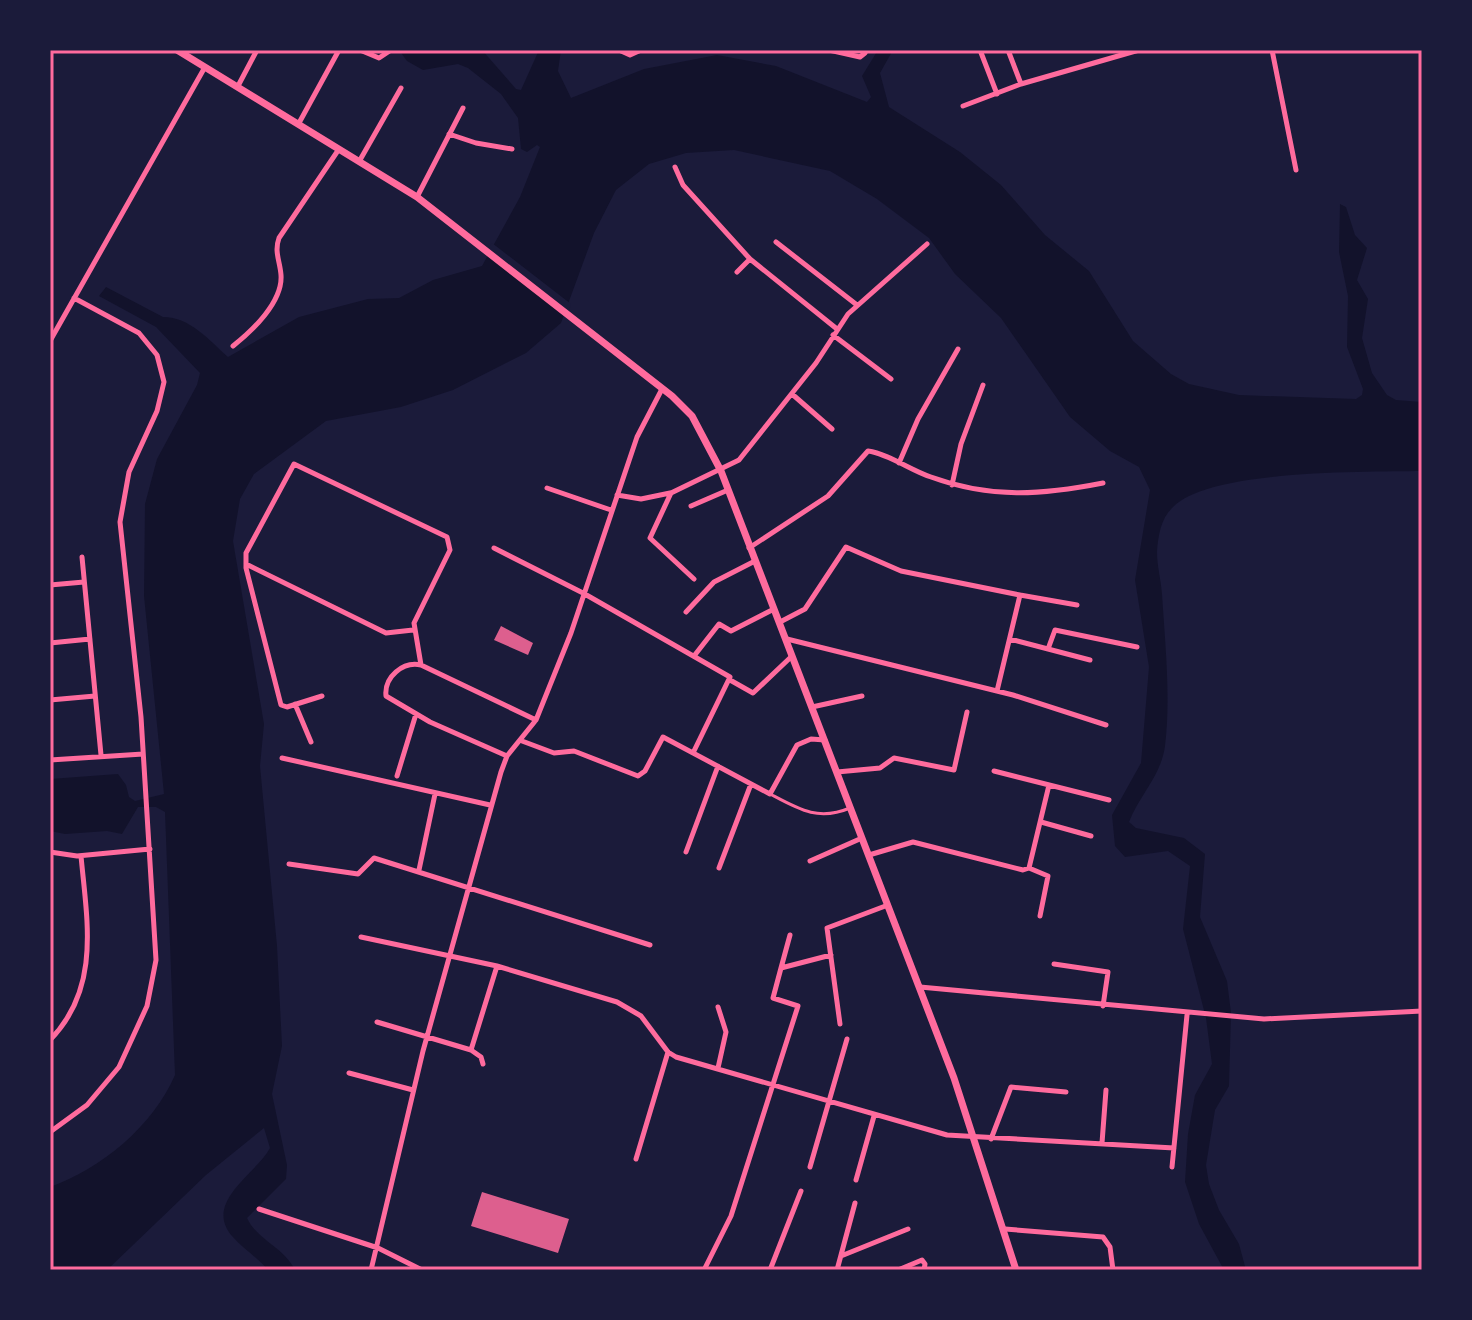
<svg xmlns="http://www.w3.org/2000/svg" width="1472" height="1320" viewBox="0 0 1472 1320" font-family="Rubik,sans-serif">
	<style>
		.water { fill: #12122b }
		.pier { fill: #1b1b3a }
		.building { fill: #dd5f8e }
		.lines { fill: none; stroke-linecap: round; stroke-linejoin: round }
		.service { stroke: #ff6b9d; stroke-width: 3 }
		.minor { stroke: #ff6b9d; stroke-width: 5 }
		.secondary { stroke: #ff6b9d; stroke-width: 7 }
		.neatline { fill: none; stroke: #ff6b9d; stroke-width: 3 }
	</style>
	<rect width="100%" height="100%" fill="#1b1b3a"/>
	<path class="water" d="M 399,50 L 482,50 L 516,89 L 521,90 L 539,50 L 561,50 L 558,71 L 571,98 L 644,69 L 717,55 L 776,66 L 867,102 L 871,97 L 862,76 L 878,50 L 893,50 L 880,73 L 889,107 L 960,152 L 1001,185 L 1045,235 L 1089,271 L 1133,341 L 1171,374 L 1189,384 L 1239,395 L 1356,399 L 1362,395 L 1363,389 L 1347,347 L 1348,296 L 1339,252 L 1340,204 L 1346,207 L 1355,235 L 1367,248 L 1357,280 L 1368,299 L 1362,338 L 1372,373 L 1387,395 L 1396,400 L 1422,402 L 1422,471 C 1369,472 1210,469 1173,507 C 1161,518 1158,536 1157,552 C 1157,566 1161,580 1162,594 C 1165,643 1171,697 1165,746 C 1161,776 1140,794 1129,822 L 1136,828 L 1184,838 L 1205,854 L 1200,917 L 1227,981 L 1231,1013 L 1229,1086 L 1215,1110 L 1206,1165 L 1209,1184 L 1219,1210 L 1239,1244 L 1246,1270 L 1224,1270 L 1199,1224 L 1185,1182 L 1188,1134 L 1195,1095 L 1212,1064 L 1206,1018 L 1183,929 L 1190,866 L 1168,851 L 1125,857 L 1115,846 L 1112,815 L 1141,763 L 1149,667 L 1135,580 L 1150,490 L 1139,467 L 1110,451 L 1070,417 L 1001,318 L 955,274 L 929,238 L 877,199 L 830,171 L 734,150 L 686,153 L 649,164 L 616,190 L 594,233 L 561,323 L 526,353 L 453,390 L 401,407 L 326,421 L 254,474 L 240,499 L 233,541 L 264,724 L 260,766 L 277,946 L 282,1046 L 272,1094 L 287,1165 L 286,1179 L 247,1218 C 257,1240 284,1247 295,1270 L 268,1270 C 257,1257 242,1248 232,1236 C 203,1202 256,1174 270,1148 L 264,1128 L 206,1175 L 107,1270 L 50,1270 L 50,1187 C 101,1169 153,1126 175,1075 L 165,812 L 156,807 L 138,807 L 122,834 L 107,831 L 65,834 L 50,831 L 50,779 L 118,774 L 126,785 L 129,797 L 135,801 L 164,794 L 144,596 L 145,504 L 157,459 L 197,385 L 200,373 L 156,327 L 99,296 L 106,287 L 163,317 C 190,317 209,340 228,357 L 299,317 L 368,299 L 399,298 L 433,280 L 482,266 L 520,197 L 540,147 L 537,145 L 527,152 L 521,149 L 518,118 L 501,94 L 468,68 L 458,64 L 423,70 L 407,61 Z"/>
	<path class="pier" d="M 492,243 L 571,304 L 567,318 L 485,254 Z"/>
	<path class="building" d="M 501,626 L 533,643 L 528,655 L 494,640 Z
		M 482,1192 L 569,1219 L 558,1253 L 471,1226 Z"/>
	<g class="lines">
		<path class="service" d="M 772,795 C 800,810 819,821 850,808"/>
		<path class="minor" d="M 360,50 L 379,58 L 391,50
			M 619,50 L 630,55 L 641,50
			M 829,50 L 860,57 L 865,53
			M 980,50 L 997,94
			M 1008,50 L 1021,84
			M 1272,50 L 1296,170
			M 238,86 L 257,50
			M 963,106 L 1021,84 L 1139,50
			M 299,123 L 339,50
			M 449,134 L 476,143 L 512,149
			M 360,160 L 401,88
			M 675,167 L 683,185 L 750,259
			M 417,197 L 463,108
			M 776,242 L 857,305
			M 737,272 L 750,259 L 837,329
			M 833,335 L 891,379
			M 50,341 L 205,67
			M 233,346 C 252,331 283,302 281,275 C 280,261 274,252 279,238 L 339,149
			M 792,394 L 832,429
			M 899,463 L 918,419 L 958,349
			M 952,485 L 961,444 L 983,385
			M 547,488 L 611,510
			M 617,495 L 641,499 L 670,493
			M 691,506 L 728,490
			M 494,548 L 583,593 L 730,677 L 693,753
			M 749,548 L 828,496 L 868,451 C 889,454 910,470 931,477 C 991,499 1042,495 1103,483
			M 82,557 L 101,755
			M 246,564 L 386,633 L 413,630
			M 694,579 L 650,538 L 671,493 L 739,460 L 816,363 L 848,314 L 927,244
			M 50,585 L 84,582
			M 686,612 L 714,582 L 755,561
			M 780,622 L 805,609 L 846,547 L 901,571 L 1020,595
			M 787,639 L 1013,695 L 1106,725
			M 1010,639 L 1090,660
			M 50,643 L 90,639
			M 1048,649 L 1055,630 L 1137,647
			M 694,656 L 719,624 L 731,631 L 774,609
			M 421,665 C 403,661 384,677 386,696 L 430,722 L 507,756
			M 730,680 L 753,693 L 792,656
			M 997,691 L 1020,595 L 1077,605
			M 322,696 L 287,707 L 281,705 L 246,568 L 246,553 L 294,464 L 447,537 L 450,550 L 414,623 L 421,665 L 536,720
			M 50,700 L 95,696
			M 295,704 L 311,742
			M 812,707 L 862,696
			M 522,741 L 554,753 L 574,751 L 638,776 L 645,771 L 663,737 L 770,794 L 797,745 L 811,739 L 825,740
			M 282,758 L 490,805
			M 50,760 L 143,754
			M 994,771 L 1109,800
			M 837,772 L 880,768 L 894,758 L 954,770 L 967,712
			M 397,776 L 416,714
			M 1041,822 L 1091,836
			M 50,852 L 77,856 L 150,849
			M 686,852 L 718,766
			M 869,855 L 913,842 L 1023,870 L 1029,868 L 1049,785
			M 810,861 L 862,838
			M 289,864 L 358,874 L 374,858 L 650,945
			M 719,868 L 751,784
			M 1029,868 L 1048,876 L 1040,916
			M 419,870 L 435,794
			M 361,937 L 497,966 L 617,1002 L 641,1016 L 668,1052 L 676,1057 L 947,1135 L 1174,1148
			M 1054,964 L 1108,972 L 1103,1006
			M 781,968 L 790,935
			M 920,987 L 1264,1019 L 1422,1011
			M 718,1007 L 726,1032 L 718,1068
			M 377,1022 L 471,1050 L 497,966
			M 840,1024 L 827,928 L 888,905
			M 50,1040 C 101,988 87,921 81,856
			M 471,1050 L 481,1057 L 483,1064
			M 349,1073 L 413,1090
			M 50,1132 L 87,1105 L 119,1067 L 147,1006 L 156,960 L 141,717 L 120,522 L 129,472 L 157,411 L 164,382 L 157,355 L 139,333 L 74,298
			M 991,1139 L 1011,1087 L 1066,1092
			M 1102,1143 L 1106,1090
			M 636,1159 L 668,1052
			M 810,1167 L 847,1039
			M 1172,1167 L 1187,1015
			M 856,1180 L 874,1116
			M 259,1209 L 378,1248 L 422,1270
			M 1005,1229 L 1103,1237 L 1110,1247 L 1113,1270
			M 841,1256 L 908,1229
			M 371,1270 L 423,1051 L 501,772 L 507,756 L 536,720 L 571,633 L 637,437 L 662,389
			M 704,1270 L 731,1216 L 798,1006 L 773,998 L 781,968 L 831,955
			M 770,1270 L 801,1191
			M 837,1270 L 855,1203
			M 898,1270 L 922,1260 L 925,1264 L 924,1270"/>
		<path class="secondary" d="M 177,50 L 417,197 L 672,396 L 692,416 L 721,471 L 954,1078 L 1016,1270"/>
	</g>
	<rect width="1472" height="1320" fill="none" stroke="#1b1b3a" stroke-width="104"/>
	<rect x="52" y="52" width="1368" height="1216" class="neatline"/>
</svg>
